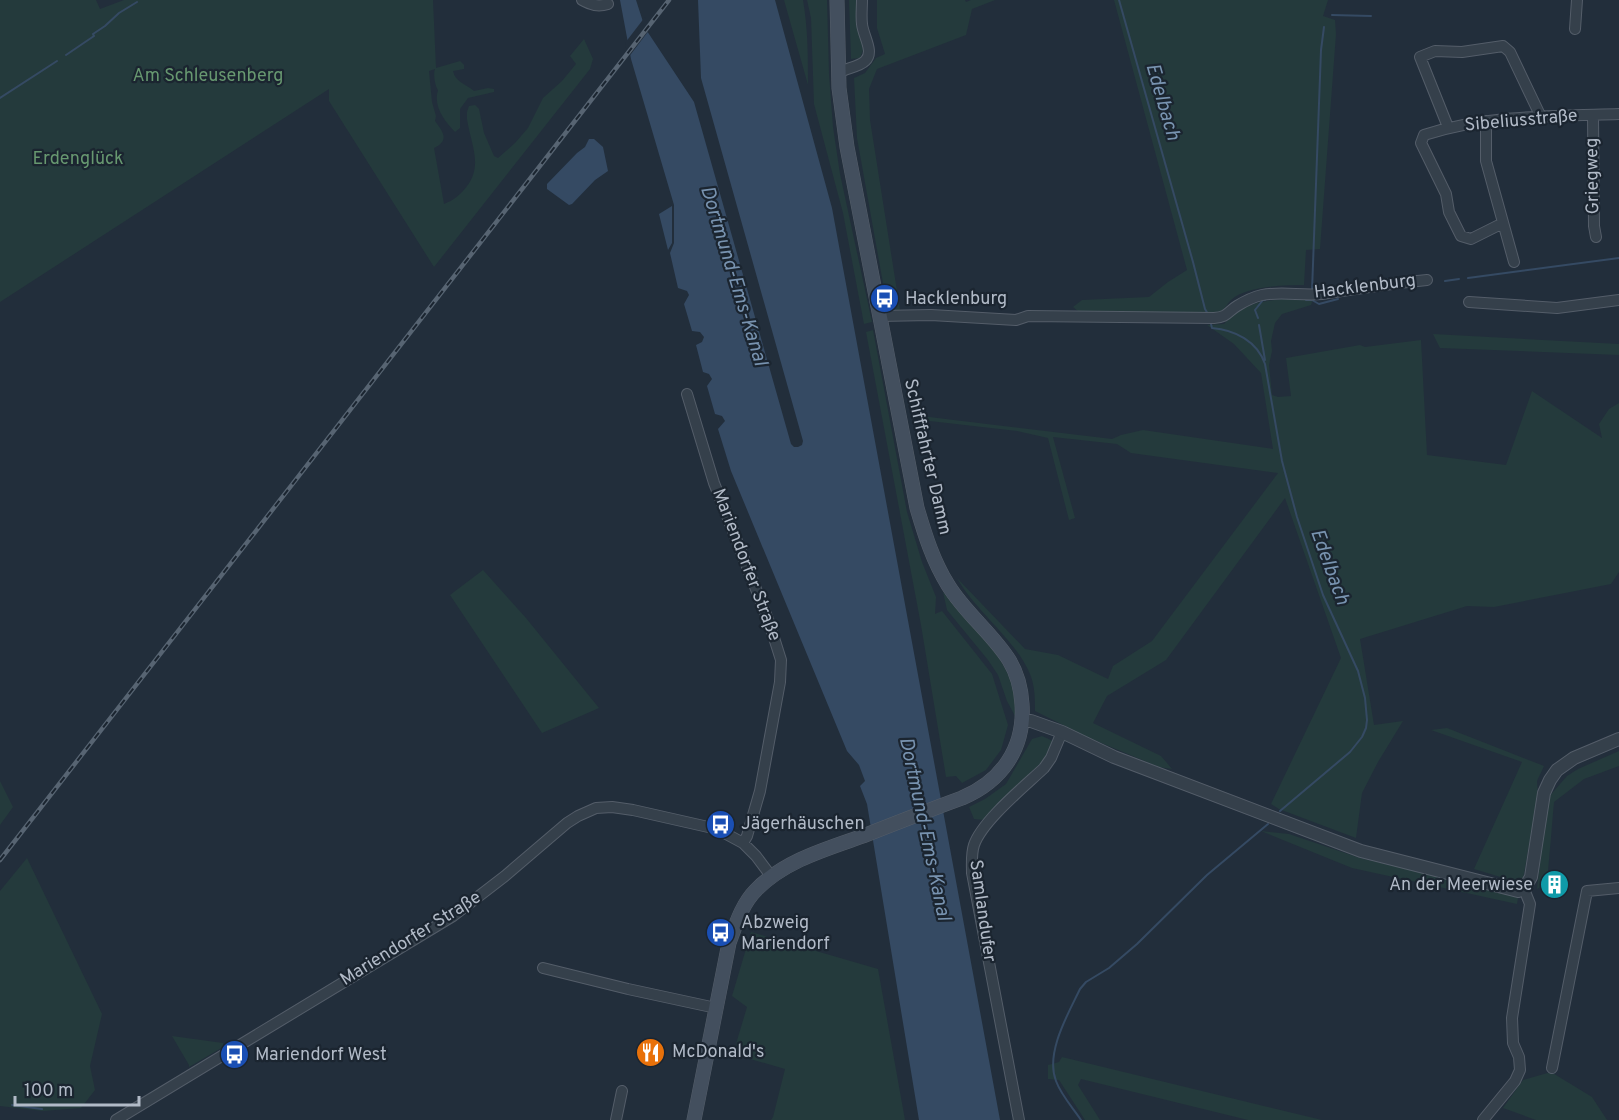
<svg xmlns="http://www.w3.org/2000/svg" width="1619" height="1120" viewBox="0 0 1619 1120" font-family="Overpass,sans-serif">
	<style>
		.green { fill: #243a3c }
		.water { fill: #354a63 }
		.pier { fill: #222e3b }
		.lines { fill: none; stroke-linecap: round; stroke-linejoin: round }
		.stream { stroke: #354a63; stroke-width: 2 }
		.minor-casing { stroke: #545d69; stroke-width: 12 }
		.tertiary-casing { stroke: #545d69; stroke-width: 14 }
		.secondary-casing { stroke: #545d69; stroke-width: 15 }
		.minor { stroke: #35404b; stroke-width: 10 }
		.tertiary { stroke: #35404b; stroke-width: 12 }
		.secondary { stroke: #434f5e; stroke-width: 14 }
		.rail-casing { stroke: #576472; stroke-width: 4.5 }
		.rail { stroke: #1b2530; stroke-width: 2; stroke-dasharray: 7; stroke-linecap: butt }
		.labels { text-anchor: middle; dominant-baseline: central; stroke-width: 4.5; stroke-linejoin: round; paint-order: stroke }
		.park-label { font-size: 18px; fill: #679870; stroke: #1b2530 }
		.street-label { font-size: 18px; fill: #b1bac7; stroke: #1b2530 }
		.poi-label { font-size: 18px; fill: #b1bac7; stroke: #1b2530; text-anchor: start }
		.water-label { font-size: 20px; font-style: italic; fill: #7893b0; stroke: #1b2530 }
	</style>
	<rect width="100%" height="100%" fill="#222e3b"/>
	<path class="green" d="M 0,0 L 96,0 L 100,9 L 124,0 L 433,0 L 436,68 L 460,61 L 464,65 L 464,69 L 453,71 C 455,82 466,84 474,91 L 488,88 L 494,89 L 494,92 L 468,98 L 460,109 L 460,128 L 455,132 C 444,121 433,106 438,90 C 435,86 433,74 435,69 L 429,71 L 432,102 L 436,116 L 435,121 C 443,132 450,140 434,148 L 444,204 C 452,201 457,197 463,191 C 485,168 471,146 467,119 L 467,112 L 469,106 L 475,105 L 479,109 L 484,133 L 494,156 L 498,158 L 515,143 L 528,128 L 543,98 L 562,81 L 576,64 L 570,56 L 584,39 L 593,59 L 590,69 L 434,267 L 329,101 L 329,89 L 0,302 Z
		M 784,0 L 803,0 C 808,29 808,56 808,85 Z
		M 807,0 L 827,0 L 829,74 L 833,127 L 840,174 L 872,322 L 864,324 L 843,213 L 814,104 L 811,18 Z
		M 849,0 L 859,0 L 859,22 L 863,50 L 860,58 L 851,59 Z
		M 877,0 L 965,0 L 966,2 L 971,0 L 995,0 L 972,9 L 966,35 L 877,69 L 869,89 L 870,120 L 900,310 L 888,311 L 857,138 L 854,78 L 865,73 L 876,58 L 885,54 L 877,28 Z
		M 1114,0 L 1328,0 L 1323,16 L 1335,20 L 1336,34 L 1320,249 L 1306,250 L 1304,285 C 1285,285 1245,286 1231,300 C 1228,303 1225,308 1222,311 L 1211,313 L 1079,312 L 1073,307 L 1082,300 L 1149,297 L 1168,282 L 1187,270 Z
		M 1281,299 L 1313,299 L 1311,305 L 1282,314 L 1275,323 L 1271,341 L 1272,351 L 1269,365 L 1272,395 L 1278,397 L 1291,396 L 1286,358 L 1360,345 L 1365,347 L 1421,340 L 1427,455 L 1506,465 L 1532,391 L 1602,438 L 1599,424 L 1609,409 L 1619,403 L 1619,572 L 1611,584 L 1494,607 L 1467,606 L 1360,639 L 1374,725 L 1403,721 L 1378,762 L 1362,793 L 1356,838 L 1279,809 L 1271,804 L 1341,658 L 1285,498 L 1166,660 L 1107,696 L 1093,723 L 1161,756 L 1172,769 L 1159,767 L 1087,737 L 1035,711 C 1035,699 1035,686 1030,674 C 1016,640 976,612 957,578 L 1025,649 L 1058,655 L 1108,679 L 1113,666 L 1152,641 L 1278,473 L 1131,453 L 1117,444 L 1053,437 L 1075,518 L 1069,520 L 1048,438 L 1017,431 L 921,420 L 921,416 L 1112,439 L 1121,435 L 1143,430 L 1273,449 L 1261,373 L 1234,344 L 1207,325 L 1224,324 C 1244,304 1254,303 1281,299 Z
		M 873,330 L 907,512 L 922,562 L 936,597 L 935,614 L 942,611 L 992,674 L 1008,725 L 1001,750 L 986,770 L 962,783 L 956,776 L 946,777 L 921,625 L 866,332 Z
		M 1433,334 L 1619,344 L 1619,355 L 1440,348 Z
		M 483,570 L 526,618 L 599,708 L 542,733 L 450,595 Z
		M 943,592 C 954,605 966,619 978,632 C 1000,657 1018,680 1015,716 L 1007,701 L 998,675 L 988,660 L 947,610 Z
		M 1447,728 L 1544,766 L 1537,781 L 1538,796 L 1523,879 L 1517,882 L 1474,869 L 1522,762 L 1431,730 Z
		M 1042,736 L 1053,741 L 1051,752 L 1036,768 L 1021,781 L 984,820 L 974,819 L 969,807 L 985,799 L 1006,784 L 1032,739 Z
		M 1619,751 L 1619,766 L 1584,779 L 1554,802 L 1547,883 L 1537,889 L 1547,799 L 1567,776 L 1578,769 Z
		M 0,781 L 13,807 L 0,825 Z
		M 1261,831 L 1289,834 L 1360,858 L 1495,890 L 1518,898 L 1517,904 L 1352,868 Z
		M 27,858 L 102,1014 L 90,1066 L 95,1090 L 81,1108 L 43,1111 L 0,1106 L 0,891 Z
		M 751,932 L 878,969 L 905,1120 L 771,1120 L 773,1117 L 785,1069 L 733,1054 L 747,1007 L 732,996 Z
		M 172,1036 L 223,1043 L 223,1047 L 189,1067 L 189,1065 Z
		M 1062,1057 L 1322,1120 L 1248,1120 L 1081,1079 L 1078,1085 L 1100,1120 L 1085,1120 L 1059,1080 L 1048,1079 L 1048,1065 L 1059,1062 Z
		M 1551,1072 L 1592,1097 L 1607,1120 L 1536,1120 L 1503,1108 L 1523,1080 Z"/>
	<path class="water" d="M 620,0 L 636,0 L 645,28 L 694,102 L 791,444 L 794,447 L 798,447 L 802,445 L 803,441 L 701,78 L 698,0 L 775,0 L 832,208 L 1000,1120 L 919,1120 L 867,804 L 860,786 L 865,781 L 859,765 L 847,751 L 731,471 L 718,429 L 725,421 L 722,416 L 715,414 L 707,386 L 712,379 L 709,374 L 703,372 L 696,345 L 702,342 L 704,337 L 700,332 L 692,331 L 684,304 L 689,295 L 687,291 L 678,288 L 670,253 L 674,243 L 674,205 L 631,59 Z
		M 589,139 L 594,139 L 603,147 L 608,171 L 595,180 L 572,204 L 569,205 L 547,189 L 547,184 L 577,153 L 585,147 Z
		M 672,206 L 672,243 L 668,250 L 659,214 Z"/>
	<path class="pier" d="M 645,17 L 650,29 L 628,58 L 625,43 Z"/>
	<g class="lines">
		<path class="stream" d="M 1119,0 L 1193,262 L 1205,309 L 1208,314
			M 1332,15 L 1371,16
			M 66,55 L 94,36 L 93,34 L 105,26 L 119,13 L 137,2
			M 0,98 L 57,61
			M 1468,278 L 1619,258
			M 1445,281 L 1459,279
			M 1312,291 L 1321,50 L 1324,27
			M 1306,300 L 1312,300 L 1319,304 L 1338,299
			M 1258,318 L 1255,310 L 1263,300 L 1265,300
			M 1211,324 L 1212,328 C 1235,330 1257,341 1265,364 L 1282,461 L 1297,517 L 1323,595 L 1358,671 L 1365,698 L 1367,720 L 1366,728 L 1362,737 L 1350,752 L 1280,811
			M 1259,325 L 1265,360
			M 12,1105 L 42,1109
			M 1081,1120 C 1073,1108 1061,1095 1056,1081 C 1045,1053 1068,1014 1080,989 L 1086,982 L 1109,968 L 1137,944 L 1207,875 L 1268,824"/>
		<defs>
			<path id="minor" d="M 582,0 C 591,5 598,7 608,4
				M 1575,29 L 1577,0
				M 838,73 C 846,68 859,67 865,61 C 875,52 863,36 862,24 C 861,16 862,8 862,0
				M 1593,115 L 1594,226 L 1596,237
				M 1486,121 L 1486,161 L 1514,262
				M 1448,127 L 1420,57 L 1435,51 L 1462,52 L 1503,46 L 1510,52 L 1541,117
				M 1503,223 L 1471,239 L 1461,236 L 1449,212 L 1446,194 L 1421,143 L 1424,135 C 1486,115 1554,116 1619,114
				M 1469,302 L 1557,308 L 1619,300
				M 879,316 L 931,315 L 1016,320 L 1028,316 L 1214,318 C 1228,317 1227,312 1237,306 C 1245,301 1253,297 1262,295 C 1282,291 1302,296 1322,294 C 1357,289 1392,283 1427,280
				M 687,394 L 714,483 L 769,622 L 781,660 L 780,682 L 760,791 L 747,836 L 743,843
				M 543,968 L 628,989 L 716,1008
				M 1552,1068 L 1587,891 L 1619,888
				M 116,1120 L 453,916 L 505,876 L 567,823 L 578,816 L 596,808 L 612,807 L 633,810 L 717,829 L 743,843 L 756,856 L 771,876
				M 616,1120 L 622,1091
				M 1019,1120 L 972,873 C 972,864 971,854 974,845 C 982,821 1025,786 1044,768 L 1051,758 L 1062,732
				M 1483,1120 L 1515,1081 L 1520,1070 L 1519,1057 L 1513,1043 L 1512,1018 L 1530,904 L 1524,889"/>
			<path id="tertiary" d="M 1022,721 L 1031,721 L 1062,732 L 1114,757 L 1361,851 L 1518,891 L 1524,889 L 1531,877 L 1544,793 L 1550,780 L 1557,770 L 1574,758 L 1619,739"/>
			<path id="secondary" d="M 694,1120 L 729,943 C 736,924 742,904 756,890 C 784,861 826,849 863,836 C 896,823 929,810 962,798 C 1002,781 1025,748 1022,704 C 1021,688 1017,673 1009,660 C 992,633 965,613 948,585 C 933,561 925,535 917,508 L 847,147 L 839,88 L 837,0"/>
		</defs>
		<use href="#minor" class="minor-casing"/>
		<use href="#tertiary" class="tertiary-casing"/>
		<use href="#secondary" class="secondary-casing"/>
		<use href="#minor" class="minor"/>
		<use href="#tertiary" class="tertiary"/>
		<use href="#secondary" class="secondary"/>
		<defs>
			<path id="rail" d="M 0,860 L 669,0"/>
		</defs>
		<use href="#rail" class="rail-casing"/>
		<use href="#rail" class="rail"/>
	</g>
	<defs>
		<symbol id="bus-disc" viewBox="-11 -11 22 22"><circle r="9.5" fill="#1a4fb4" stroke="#1b2530"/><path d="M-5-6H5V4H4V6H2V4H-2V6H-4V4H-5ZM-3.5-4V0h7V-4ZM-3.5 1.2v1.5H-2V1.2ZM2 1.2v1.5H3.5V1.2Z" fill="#fff"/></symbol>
		<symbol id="building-disc" viewBox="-11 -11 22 22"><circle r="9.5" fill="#0f9aa8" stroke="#1b2530"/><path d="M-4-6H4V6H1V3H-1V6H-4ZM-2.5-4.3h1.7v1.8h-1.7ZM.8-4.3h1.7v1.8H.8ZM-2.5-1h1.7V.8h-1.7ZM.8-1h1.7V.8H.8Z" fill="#fff"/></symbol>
		<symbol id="restaurant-disc" viewBox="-11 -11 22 22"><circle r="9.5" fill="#e8710a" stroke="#1b2530"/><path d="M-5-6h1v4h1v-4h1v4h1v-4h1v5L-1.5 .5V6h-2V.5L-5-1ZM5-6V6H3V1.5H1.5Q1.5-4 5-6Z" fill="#fff"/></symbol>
	</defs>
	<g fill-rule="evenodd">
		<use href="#bus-disc" x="868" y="282" width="33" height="33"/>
		<use href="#bus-disc" x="704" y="808" width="33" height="33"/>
		<use href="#building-disc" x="1538" y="868" width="33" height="33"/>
		<use href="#bus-disc" x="704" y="916" width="33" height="33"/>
		<use href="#restaurant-disc" x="634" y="1036" width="33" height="33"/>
		<use href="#bus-disc" x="218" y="1038" width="33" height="33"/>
	</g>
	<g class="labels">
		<g class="park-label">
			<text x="208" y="76">Am Schleusenberg</text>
			<text x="78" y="159">Erdenglück</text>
		</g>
		<g class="street-label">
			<text transform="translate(1521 121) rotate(-5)">Sibeliusstraße</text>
			<text transform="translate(1593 176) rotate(-91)">Griegweg</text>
			<text transform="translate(1365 287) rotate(-7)">Hacklenburg</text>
			<text transform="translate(927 457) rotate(77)">Schifffahrter Damm</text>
			<text transform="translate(746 565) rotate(69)">Mariendorfer Straße</text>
			<text transform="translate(982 911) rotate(82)">Samlandufer</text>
			<text transform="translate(411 939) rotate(-32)">Mariendorfer Straße</text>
		</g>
		<g class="poi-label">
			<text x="905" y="299">Hacklenburg</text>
			<text x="741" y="824">Jägerhäuschen</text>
			<text x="1533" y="885" text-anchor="end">An der Meerwiese</text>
			<text x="741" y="923">Abzweig<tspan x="741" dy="21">Mariendorf</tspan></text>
			<text x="672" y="1052">McDonald's</text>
			<text x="255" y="1055">Mariendorf West</text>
		</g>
		<g class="water-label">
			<text transform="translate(1162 102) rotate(74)">Edelbach</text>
			<text transform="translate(733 276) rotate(73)">Dortmund-Ems-Kanal</text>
			<text transform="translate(1329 567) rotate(70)">Edelbach</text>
			<text transform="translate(924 829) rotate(78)">Dortmund-Ems-Kanal</text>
		</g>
	</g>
	<path d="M15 1096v9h124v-9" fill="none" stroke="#b1bac7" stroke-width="3"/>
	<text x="24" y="1096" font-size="18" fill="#b1bac7" stroke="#1b2530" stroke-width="4.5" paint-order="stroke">100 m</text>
</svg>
